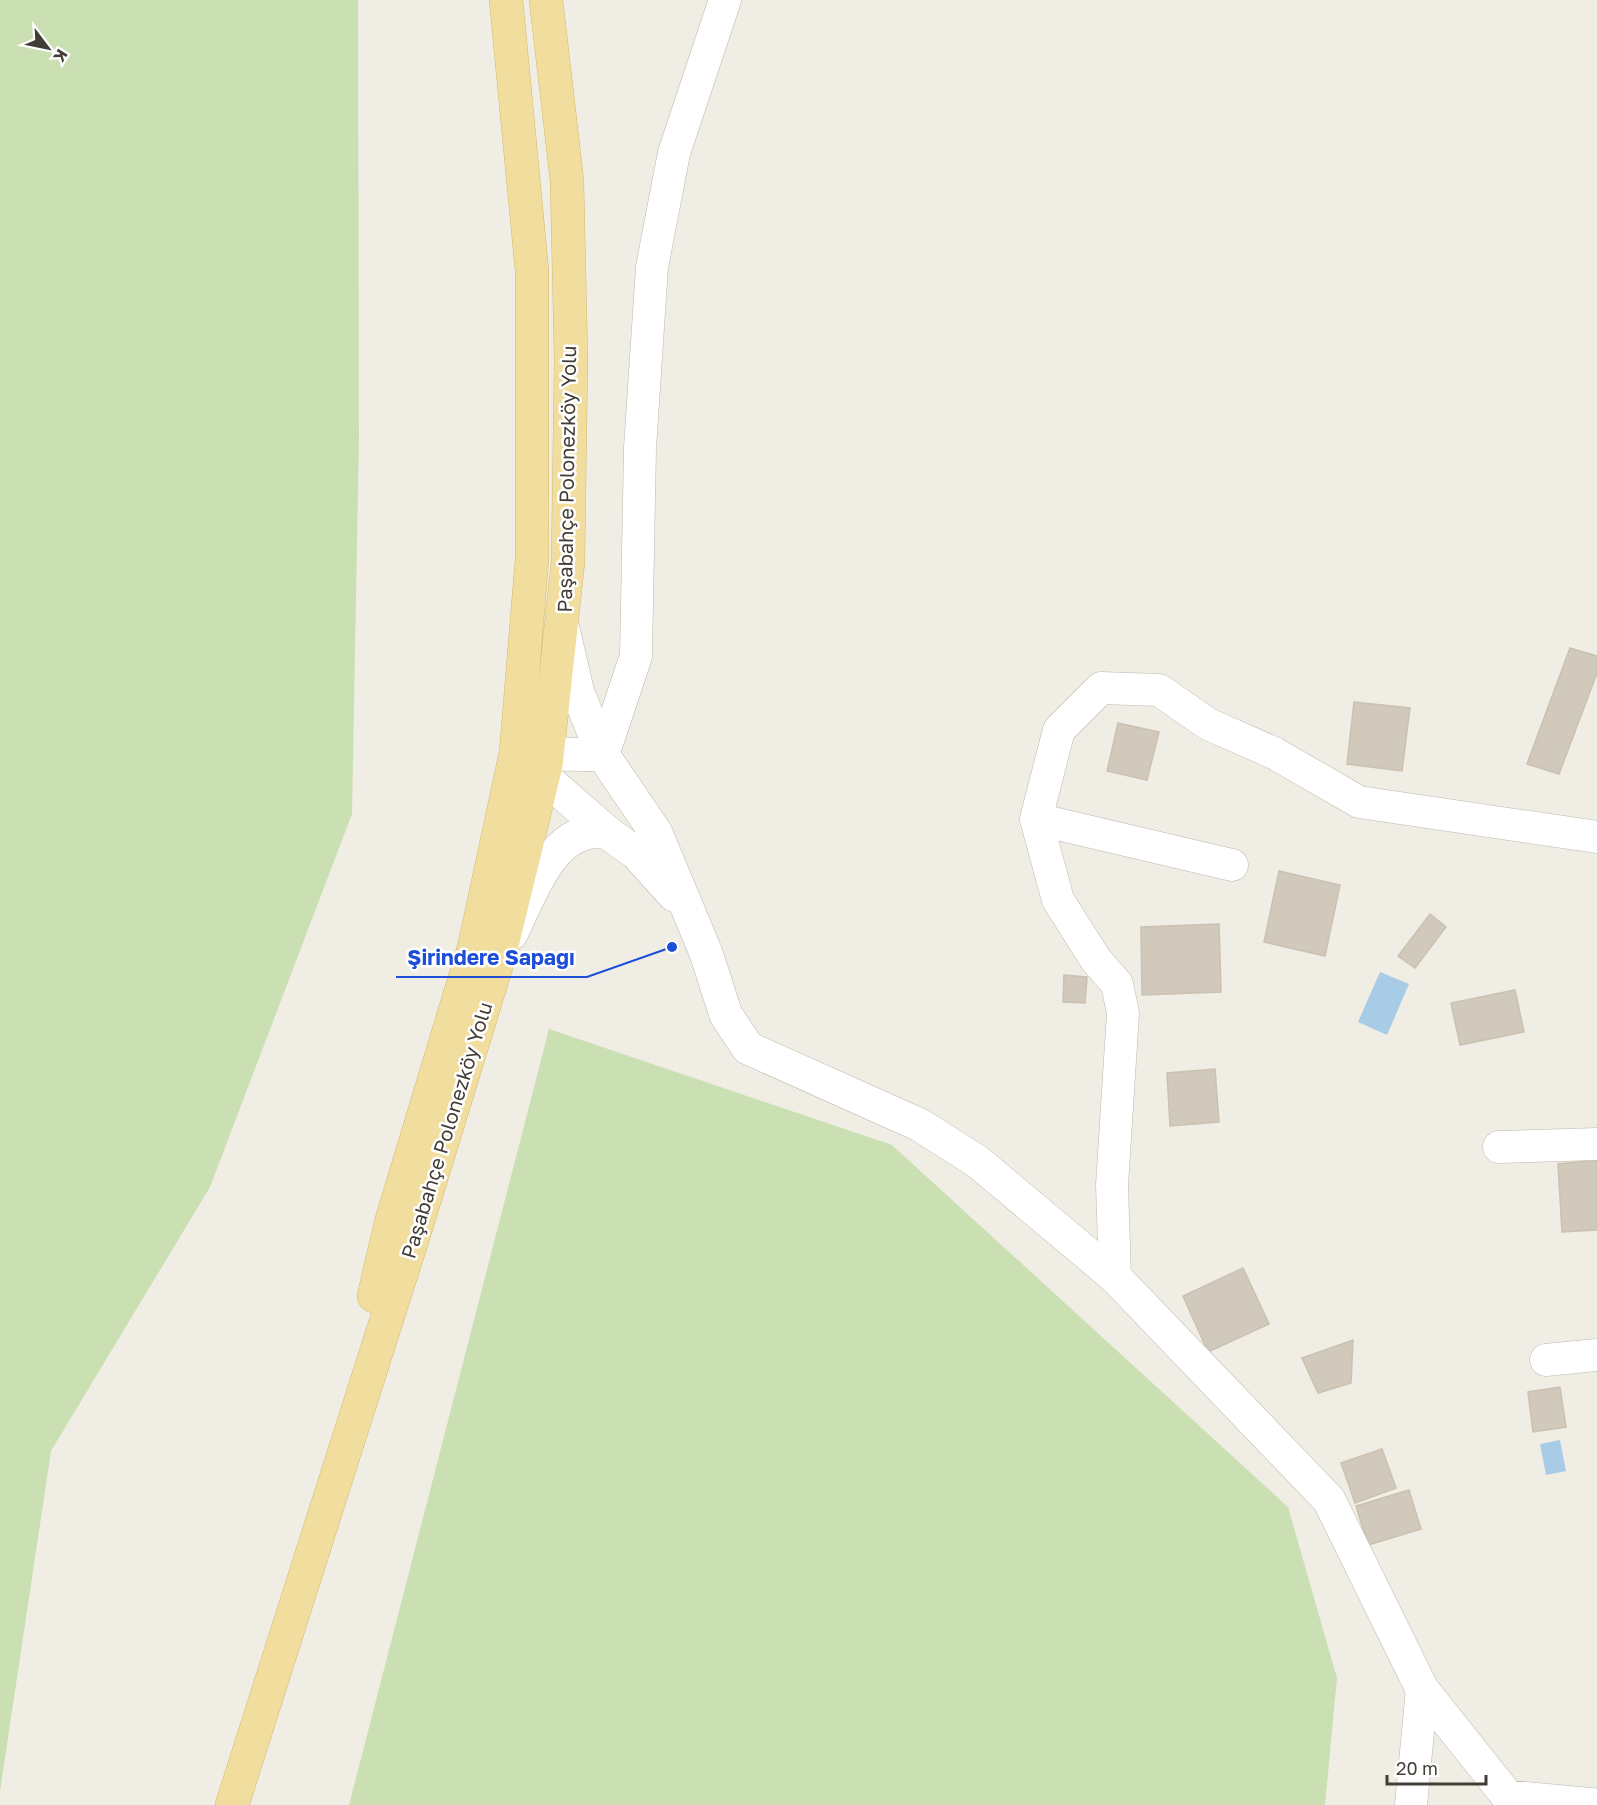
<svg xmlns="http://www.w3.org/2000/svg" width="1597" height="1805" viewBox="0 0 1597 1805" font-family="'Golos Text',sans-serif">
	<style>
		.green { fill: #cae0b3 }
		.water { fill: #a8cbe6 }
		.building { fill: #d0c9bc; stroke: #cac1b1; stroke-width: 1.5 }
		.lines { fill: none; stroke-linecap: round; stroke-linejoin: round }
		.minor-casing { stroke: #bdb8ac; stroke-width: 33 }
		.tertiary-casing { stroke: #bdb8ac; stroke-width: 34 }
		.primary-casing { stroke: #d4ba70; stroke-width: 34 }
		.minor { stroke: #fff; stroke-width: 32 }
		.tertiary { stroke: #fff; stroke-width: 33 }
		.primary { stroke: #f1dd9d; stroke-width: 33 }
		.labels { text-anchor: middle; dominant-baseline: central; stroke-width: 5; stroke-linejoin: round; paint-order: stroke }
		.street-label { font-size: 20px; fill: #423e36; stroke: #fff }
		.leader { fill: none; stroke: #1d4ed8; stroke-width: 2 }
		.callout-dot { fill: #1d4ed8; stroke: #fff; stroke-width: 2 }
		.callout-label { font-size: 21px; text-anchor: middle; font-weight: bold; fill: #1d4ed8; stroke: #fff; stroke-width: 5; stroke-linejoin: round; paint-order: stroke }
	</style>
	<rect width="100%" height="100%" fill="#f0ede5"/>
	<path class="green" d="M 0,0 L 358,0 L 359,437 L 352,814 L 210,1187 L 51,1451 L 0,1791 Z
		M 549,1029 L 892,1145 L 1288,1507 L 1337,1678 L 1325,1805 L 349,1805 Z"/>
	<path class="water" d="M 1380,972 L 1409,984 L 1387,1035 L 1358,1022 Z
		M 1560,1440 L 1566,1471 L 1546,1475 L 1540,1444 Z"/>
	<path class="building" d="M 1570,648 L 1597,656 L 1597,673 L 1559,774 L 1527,764 Z
		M 1354,702 L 1410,708 L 1402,771 L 1347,764 Z
		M 1118,723 L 1159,732 L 1147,780 L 1107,771 Z
		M 1279,871 L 1340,885 L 1325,956 L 1264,942 Z
		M 1430,914 L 1446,927 L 1415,968 L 1398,956 Z
		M 1219,924 L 1221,992 L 1142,995 L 1141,927 Z
		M 1064,975 L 1087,977 L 1085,1003 L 1063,1002 Z
		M 1515,990 L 1524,1032 L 1460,1045 L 1451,1003 Z
		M 1215,1069 L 1219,1122 L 1170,1126 L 1167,1073 Z
		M 1597,1160 L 1597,1230 L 1562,1232 L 1558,1164 Z
		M 1243,1268 L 1269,1324 L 1208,1352 L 1183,1296 Z
		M 1353,1340 L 1351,1383 L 1318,1393 L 1302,1358 Z
		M 1560,1387 L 1566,1427 L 1533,1432 L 1528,1392 Z
		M 1382,1449 L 1396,1488 L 1355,1503 L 1341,1463 Z
		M 1409,1490 L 1421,1529 L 1368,1545 L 1356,1506 Z"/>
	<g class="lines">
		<defs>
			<path id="minor" d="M 603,755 L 636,656 L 640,448 L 652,267 L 674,153 L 725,0
				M 1036,819 L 1232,865
				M 1499,1147 L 1597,1144
				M 1115,1277 L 1112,1185 L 1123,1013 L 1117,984 L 1096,960 L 1058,900 L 1036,819 L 1059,730 L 1101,688 L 1159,690 L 1208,724 L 1274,753 L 1359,802 L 1597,837
				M 1546,1360 L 1597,1355
				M 1411,1805 L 1422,1689"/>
			<path id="tertiary" d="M 563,629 L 578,693 L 603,755 L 656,833 L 706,953 L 726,1015 L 748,1048 L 920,1125 L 978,1162 L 1115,1277 L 1329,1500 L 1422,1689 L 1508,1797 L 1597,1805
				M 518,753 L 603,755
				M 523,759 L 608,833 L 636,853 L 674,895
				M 511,934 C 530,897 554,820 608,833"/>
			<path id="primary" d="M 374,1296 L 391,1223 L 474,948 L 516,753 L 532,559 L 532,271 L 506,0
				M 232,1805 L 412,1240 L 499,957 L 546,765 L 568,562 L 571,360 L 567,181 L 546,0"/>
		</defs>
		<use href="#minor" class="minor-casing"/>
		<use href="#tertiary" class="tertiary-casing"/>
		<use href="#primary" class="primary-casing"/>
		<use href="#minor" class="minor"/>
		<use href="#tertiary" class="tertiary"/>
		<use href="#primary" class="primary"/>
	</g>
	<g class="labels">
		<g class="street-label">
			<text transform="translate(566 479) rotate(-89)">Paşabahçe Polonezköy Yolu</text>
			<text transform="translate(446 1130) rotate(-73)">Paşabahçe Polonezköy Yolu</text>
		</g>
	</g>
	<path class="leader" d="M672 947L587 977H396"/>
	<circle class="callout-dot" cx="672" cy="947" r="6"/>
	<g class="callout-label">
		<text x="491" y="965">Şirindere Sapağı</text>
	</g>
	<g transform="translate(48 48) rotate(122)" stroke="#ffffff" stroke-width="4.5" paint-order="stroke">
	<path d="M0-4.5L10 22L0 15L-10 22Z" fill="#423e36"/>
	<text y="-9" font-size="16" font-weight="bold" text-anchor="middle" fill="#423e36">K</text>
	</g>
	<path d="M1387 1775v9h99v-9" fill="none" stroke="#423e36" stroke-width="3"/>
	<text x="1396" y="1775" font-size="18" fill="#423e36" stroke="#ffffff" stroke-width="4.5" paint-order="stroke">20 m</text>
</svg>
